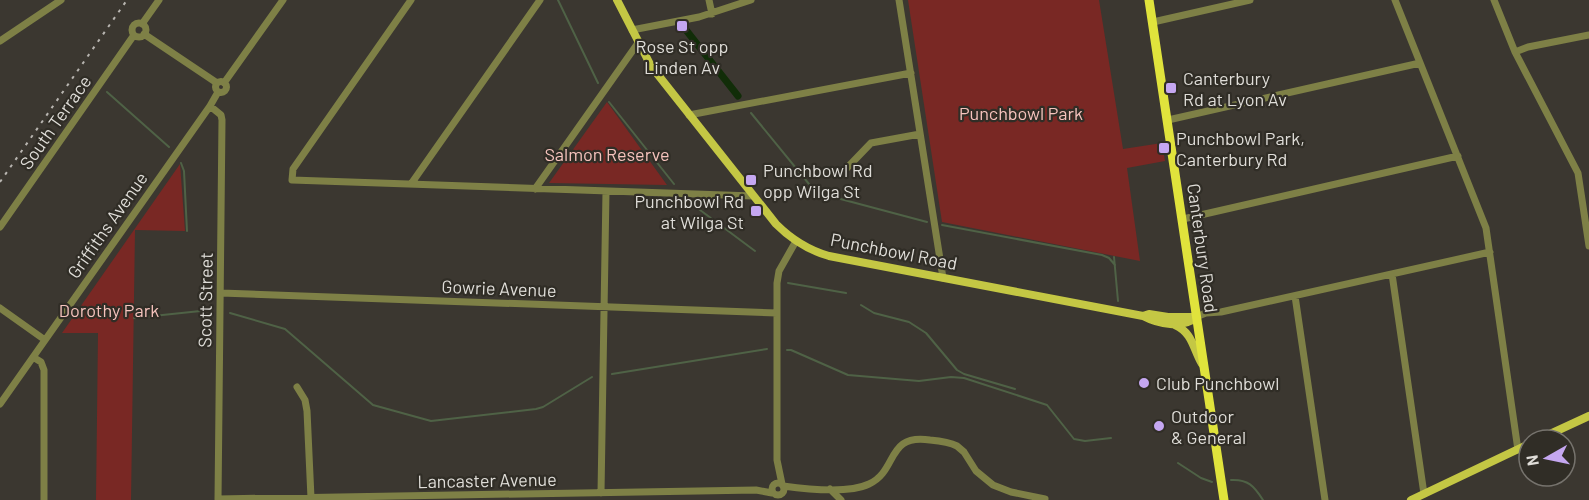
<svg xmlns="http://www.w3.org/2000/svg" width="1589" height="500" viewBox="0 0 1589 500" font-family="Barlow,sans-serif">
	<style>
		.green { fill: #792824 }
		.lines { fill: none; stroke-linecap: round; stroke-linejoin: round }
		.stream { stroke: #4f6246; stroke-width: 2 }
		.canal { stroke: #112d08; stroke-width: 7 }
		.minor { stroke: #7e8046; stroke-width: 7 }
		.major { stroke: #c4c744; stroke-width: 8 }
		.highway { stroke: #e0e33c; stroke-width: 9 }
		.rail { stroke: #b8b5b0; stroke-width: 2; stroke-dasharray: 3 6; stroke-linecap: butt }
		.poi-dot { fill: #c5a7f1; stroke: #302d26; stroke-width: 2 }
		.labels { text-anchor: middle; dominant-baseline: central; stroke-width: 4.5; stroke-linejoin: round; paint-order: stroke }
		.poi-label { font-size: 18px; fill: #dfddd8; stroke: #302d26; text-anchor: start }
		.park-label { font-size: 18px; fill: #f6c3bd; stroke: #302d26 }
		.street-label { font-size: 18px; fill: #dfddd8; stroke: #302d26 }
	</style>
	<rect width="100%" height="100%" fill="#3b3730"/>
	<path class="green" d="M 908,0 L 1099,0 L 1123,149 L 1162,143 L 1165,161 L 1127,168 L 1140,261 L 942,222 Z
		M 607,102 L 667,185 L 549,183 Z
		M 180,164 L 185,231 L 135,230 L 131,500 L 96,500 L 98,333 L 62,333 Z"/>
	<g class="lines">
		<path class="stream" d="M 558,0 L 598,83
			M 107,92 L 169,147
			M 609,102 L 674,184
			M 751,113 L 809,184 L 818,193 L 927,222
			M 181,163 L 184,171 L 187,231
			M 692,204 L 755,251
			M 942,225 L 1102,255 L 1109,258 L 1115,265
			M 1114,257 L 1118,301
			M 788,283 L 846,293
			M 861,305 L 874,313 L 909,322 L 926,333 L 957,370 L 964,374 L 1015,389
			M 230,313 L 285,329 L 373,405 L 431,421 L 536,409 L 543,407 L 592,377
			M 134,318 L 210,310
			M 787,350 L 791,350 L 848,375 L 919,381 L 951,377 L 964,378 L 1047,405 L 1074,439 L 1085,441 L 1111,438
			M 612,374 L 767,349
			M 1178,463 L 1201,478 L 1212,482
			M 1231,480 C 1248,479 1254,486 1263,500"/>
		<path class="canal" d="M 686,30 L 738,96"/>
		<path class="minor" d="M 411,0 L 293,169 L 292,180 L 753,196
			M 709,0 L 712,14
			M 899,0 L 943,278
			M 1395,0 L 1486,228 L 1518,450
			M 1494,0 L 1515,52 L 1578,173 L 1589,246
			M 1153,22 L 1250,0
			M132 30a7 7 0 1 1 14 0a7 7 0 1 1-14 0Z
			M 142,24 L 159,0
			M 632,30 L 699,17 L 751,0
			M 144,34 L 217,83
			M 0,41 L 61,0
			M 1515,52 L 1528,47 L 1589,35
			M215.5 87a5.5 5.5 0 1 1 11 0a5.5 5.5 0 1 1-11 0Z
			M 224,83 L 283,0
			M 210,106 L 221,115 L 222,120 L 218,500
			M 689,115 L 911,73
			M 1168,120 L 1420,63
			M 846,169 L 871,143 L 920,134
			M 411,184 L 540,0
			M 535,189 L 638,43
			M 1183,219 L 1458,156
			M 0,227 L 134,35
			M 1392,274 L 1424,494
			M 221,293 L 777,313
			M 1295,296 L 1325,500
			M 0,308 L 45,340
			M 1196,317 L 1206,313 L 1221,312 L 1490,252
			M 33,357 L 41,362 L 44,370 L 44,500
			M 297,387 L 305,400 L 307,411 L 311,498
			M 0,404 L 210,106 L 218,92
			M772 489a6 6 0 1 1 12 0a6 6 0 1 1-12 0Z
			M 782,484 L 777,460 L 777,283 L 779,271 L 796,241
			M 783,486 C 805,489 848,494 869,484 C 898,471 886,433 930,440 C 940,441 949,442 957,446 L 964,452 L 976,471 L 993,485 L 1011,492 L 1045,499
			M 830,489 L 841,500
			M 601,493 L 606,191
			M 218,499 L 756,490 L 772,493"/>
		<path class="major" d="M 617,0 L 651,66 L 776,224 C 791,239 808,250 829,256 L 1143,316 C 1158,324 1183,329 1196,317
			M 1143,316 L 1149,314 L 1168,317 L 1196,317
			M 1175,325 C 1193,333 1193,349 1202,364
			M 1537,440 L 1589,416
			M 1411,500 L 1529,444"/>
		<path class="highway" d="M 1149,0 L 1224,500"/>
		<path class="rail" d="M 0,182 L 127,0"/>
	</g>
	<g class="poi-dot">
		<rect x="676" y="20" width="12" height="12" rx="3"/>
		<rect x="1165" y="82" width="12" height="12" rx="3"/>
		<rect x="1158" y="142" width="12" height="12" rx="3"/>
		<rect x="745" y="174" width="12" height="12" rx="3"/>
		<rect x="750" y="205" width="12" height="12" rx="3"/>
		<circle cx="1144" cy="383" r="6"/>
		<circle cx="1159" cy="426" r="6"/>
	</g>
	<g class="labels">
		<g class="poi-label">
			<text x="682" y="46" text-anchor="middle">Rose St opp<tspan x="682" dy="21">Linden Av</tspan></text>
			<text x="1183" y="78">Canterbury<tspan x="1183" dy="21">Rd at Lyon Av</tspan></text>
			<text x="1176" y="138">Punchbowl Park,<tspan x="1176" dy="21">Canterbury Rd</tspan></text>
			<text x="763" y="170">Punchbowl Rd<tspan x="763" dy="21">opp Wilga St</tspan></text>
			<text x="744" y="201" text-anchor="end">Punchbowl Rd<tspan x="744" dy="21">at Wilga St</tspan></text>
			<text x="1156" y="383">Club Punchbowl</text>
			<text x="1171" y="416">Outdoor<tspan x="1171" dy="21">&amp; General</tspan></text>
		</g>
		<g class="park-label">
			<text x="1021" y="113">Punchbowl Park</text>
			<text x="607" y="154">Salmon Reserve</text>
			<text x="109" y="310">Dorothy Park</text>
		</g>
		<g class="street-label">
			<text transform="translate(55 122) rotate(-55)">South Terrace</text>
			<text transform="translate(107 225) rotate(-55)">Griffiths Avenue</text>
			<text transform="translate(1203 248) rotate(82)">Canterbury Road</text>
			<text transform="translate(894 251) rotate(11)">Punchbowl Road</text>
			<text transform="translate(499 288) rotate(2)">Gowrie Avenue</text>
			<text transform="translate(205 300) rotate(-89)">Scott Street</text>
			<text transform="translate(487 480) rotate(-1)">Lancaster Avenue</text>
		</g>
	</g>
	<g transform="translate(1547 458) rotate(261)"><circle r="28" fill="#302d26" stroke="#76736d" stroke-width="1.5"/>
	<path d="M0-4.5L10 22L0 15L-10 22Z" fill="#c5a7f1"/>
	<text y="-9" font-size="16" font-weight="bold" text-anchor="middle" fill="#dfddd8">N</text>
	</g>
</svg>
